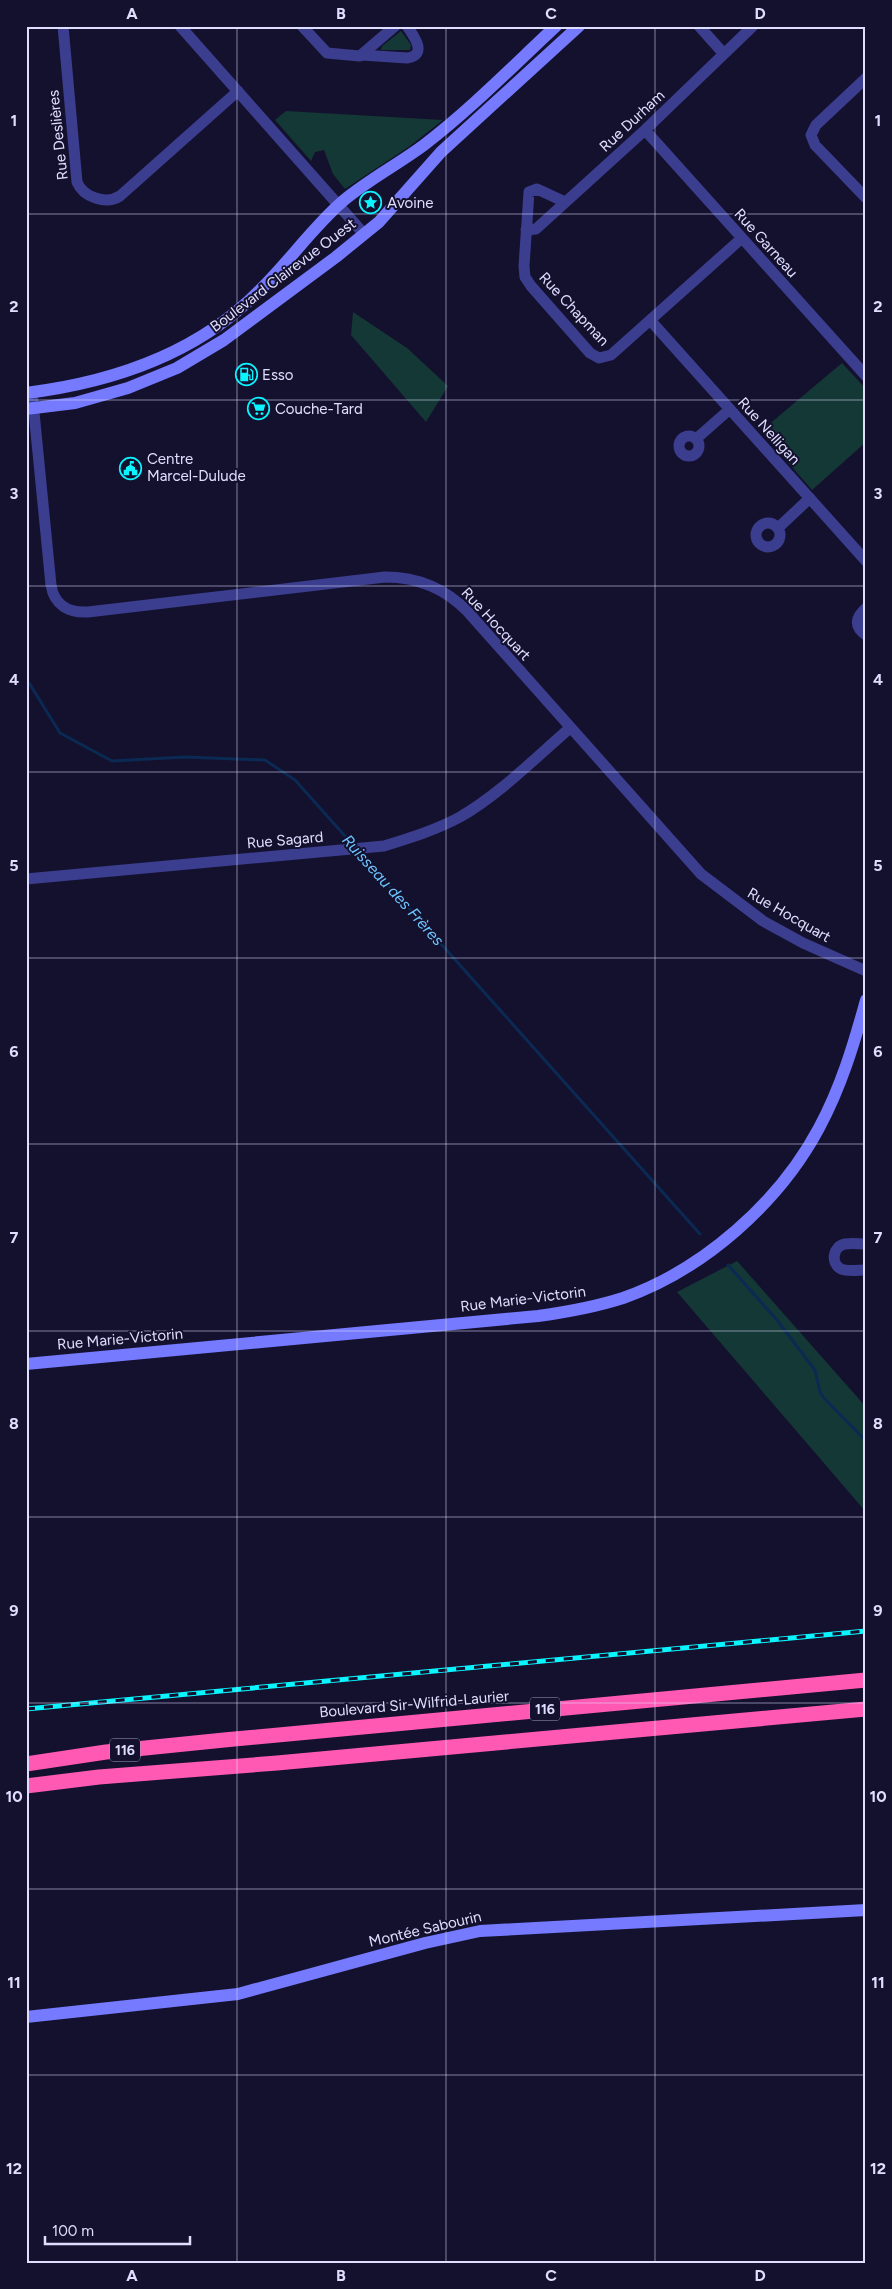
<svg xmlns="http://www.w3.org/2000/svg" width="892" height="2289" viewBox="0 0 892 2289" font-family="Figtree,sans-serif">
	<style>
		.green { fill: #143835 }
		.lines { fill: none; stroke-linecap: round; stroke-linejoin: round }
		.stream { stroke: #0b2a53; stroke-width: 3 }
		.street { stroke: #3b3d8e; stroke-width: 11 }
		.secondary { stroke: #757aff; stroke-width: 12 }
		.highway { stroke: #ff59b3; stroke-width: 15 }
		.rail-casing { stroke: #0af5ff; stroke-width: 5 }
		.rail { stroke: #14112e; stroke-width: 3; stroke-dasharray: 9; stroke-linecap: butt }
		.grid { fill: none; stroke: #e0deff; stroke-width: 1; stroke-opacity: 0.55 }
		.labels { text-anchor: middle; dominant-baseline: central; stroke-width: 4; stroke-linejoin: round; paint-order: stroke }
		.shield { fill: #14112e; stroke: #a3a0c0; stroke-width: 1 }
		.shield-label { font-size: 14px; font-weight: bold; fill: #e0deff }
		.street-label { font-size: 15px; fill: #e0deff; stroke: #14112e }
		.poi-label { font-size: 15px; fill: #e0deff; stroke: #14112e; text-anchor: start }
		.water-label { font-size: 16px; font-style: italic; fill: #6cc4ff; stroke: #14112e }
		.neatline { fill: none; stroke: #e0deff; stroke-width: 2 }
		.grid-label { font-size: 16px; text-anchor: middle; font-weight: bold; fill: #e0deff }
	</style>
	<rect width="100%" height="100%" fill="#14112e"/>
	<path class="green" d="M 401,31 L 411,45 L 410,50 L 381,50 L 382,46 Z
		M 286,111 L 443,120 L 410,146 L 345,189 L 333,174 L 324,150 L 315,152 L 311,161 L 275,120 Z
		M 353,312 L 407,348 L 448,386 L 426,422 L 351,335 Z
		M 842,363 L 866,389 L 866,442 L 812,490 L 761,431 Z
		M 737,1261 L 866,1407 L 866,1512 L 677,1292 Z"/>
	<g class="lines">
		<path class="stream" d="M 26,678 L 60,733 L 112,761 L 185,757 L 265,760 L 295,780 L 353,845
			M 359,852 L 700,1234
			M 728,1265 L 777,1320 L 815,1370 L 820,1392 L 824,1398 L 866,1441"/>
		<path class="street" d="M 63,26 L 77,182 C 83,197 106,205 120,196 L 238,91
			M 180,26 L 364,234
			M 302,26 L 327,53 L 360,56 L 395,26
			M 699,26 L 724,54
			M 362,55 L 407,58 C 428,55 414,36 407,26
			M 866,78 L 816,125 L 811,135 L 815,145 L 866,198
			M 645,130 L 866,376
			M 565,202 L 537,189 L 529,192 L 524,266 L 525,277 L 531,286 L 590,353 L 599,358 L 611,355 L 742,238
			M 526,230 L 536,229 L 645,130 L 753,26
			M 650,320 L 866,561
			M 32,392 L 51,585 C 54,605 69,613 88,612 L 385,577 C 418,577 445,588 468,612 L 701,874 L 763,921 L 803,943 L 866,971
			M679 446a10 10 0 1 1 20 0a10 10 0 1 1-20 0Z
			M 696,439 L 730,409
			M756 535a12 12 0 1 1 24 0a12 12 0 1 1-24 0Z
			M 778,528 L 810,498
			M 866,608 C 856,617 853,626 866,635
			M 26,879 L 384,846 C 410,838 436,830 460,817 C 500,794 535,758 570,728
			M 866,1244 C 859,1244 852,1243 845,1244 C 833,1246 830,1263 841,1269 C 848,1272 858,1270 866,1270"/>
		<path class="secondary" d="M 26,393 C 115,382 200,353 263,287 C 291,259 313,227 343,201 C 368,180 397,165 424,145 C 471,109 513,66 556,26
			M 26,409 L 75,403 L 128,388 L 177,368 L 224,340 L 336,257 L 379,222 L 441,152 L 579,26
			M 26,1364 L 538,1316 C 567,1312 595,1307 623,1298 C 703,1270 779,1203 819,1128 C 841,1087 854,1044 866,1000
			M 26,2017 L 238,1994 L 425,1943 L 480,1931 L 866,1910"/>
		<path class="highway" d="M 26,1764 L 106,1752 L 224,1740 L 866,1680
			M 26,1786 L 99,1777 L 277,1763 L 866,1709"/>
		<defs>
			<path id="rail" d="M 26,1709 L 866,1631"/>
		</defs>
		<use href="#rail" class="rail-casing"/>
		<use href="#rail" class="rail"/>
	</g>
	<path class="grid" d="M 237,26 L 237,2263M 446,26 L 446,2263M 655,26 L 655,2263M 26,214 L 866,214M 26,400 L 866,400M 26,586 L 866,586M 26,772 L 866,772M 26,958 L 866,958M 26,1144 L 866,1144M 26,1331 L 866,1331M 26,1517 L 866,1517M 26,1703 L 866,1703M 26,1889 L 866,1889M 26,2075 L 866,2075"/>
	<defs>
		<symbol id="sight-ring" viewBox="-11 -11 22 22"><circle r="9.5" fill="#14112e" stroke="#0af5ff" stroke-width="1.5"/><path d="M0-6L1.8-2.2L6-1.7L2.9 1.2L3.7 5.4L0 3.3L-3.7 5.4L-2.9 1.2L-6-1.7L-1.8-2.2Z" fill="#0af5ff"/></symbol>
		<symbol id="fuel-ring" viewBox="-11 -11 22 22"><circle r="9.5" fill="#14112e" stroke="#0af5ff" stroke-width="1.5"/><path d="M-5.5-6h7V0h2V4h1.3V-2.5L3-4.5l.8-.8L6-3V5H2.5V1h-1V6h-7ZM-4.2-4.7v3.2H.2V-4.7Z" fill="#0af5ff"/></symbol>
		<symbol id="supermarket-ring" viewBox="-11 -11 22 22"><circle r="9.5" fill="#14112e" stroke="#0af5ff" stroke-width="1.5"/><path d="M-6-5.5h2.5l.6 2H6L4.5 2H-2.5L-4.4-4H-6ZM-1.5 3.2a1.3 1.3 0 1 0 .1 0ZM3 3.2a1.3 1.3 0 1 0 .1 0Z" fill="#0af5ff"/></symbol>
		<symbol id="civic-ring" viewBox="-11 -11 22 22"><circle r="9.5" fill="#14112e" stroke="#0af5ff" stroke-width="1.5"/><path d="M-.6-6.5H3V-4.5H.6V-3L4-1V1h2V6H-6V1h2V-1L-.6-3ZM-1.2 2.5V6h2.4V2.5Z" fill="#0af5ff"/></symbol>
	</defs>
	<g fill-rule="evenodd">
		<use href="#sight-ring" x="358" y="190" width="25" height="25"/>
		<use href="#fuel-ring" x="234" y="362" width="25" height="25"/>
		<use href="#supermarket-ring" x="246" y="396" width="25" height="25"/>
		<use href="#civic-ring" x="118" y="456" width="25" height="25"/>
	</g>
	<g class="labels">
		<g class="shield">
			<rect x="530" y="1697.5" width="30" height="23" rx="4"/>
			<rect x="110" y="1738.5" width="30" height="23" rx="4"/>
		</g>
		<g class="shield-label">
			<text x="545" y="1709">116</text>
			<text x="125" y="1750">116</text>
		</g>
		<g class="street-label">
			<text transform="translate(632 121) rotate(-43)">Rue Durham</text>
			<text transform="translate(58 135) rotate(-96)">Rue Deslières</text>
			<text transform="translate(766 243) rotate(48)">Rue Garneau</text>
			<text transform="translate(283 275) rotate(-37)">Boulevard Clairevue Ouest</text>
			<text transform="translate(574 309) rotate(47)">Rue Chapman</text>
			<text transform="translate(769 431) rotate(48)">Rue Nelligan</text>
			<text transform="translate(496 624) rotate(47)">Rue Hocquart</text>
			<text transform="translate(285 840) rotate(-5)">Rue Sagard</text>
			<text transform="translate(789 915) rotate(30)">Rue Hocquart</text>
			<text transform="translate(523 1299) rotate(-7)">Rue Marie-Victorin</text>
			<text transform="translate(120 1339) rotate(-5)">Rue Marie-Victorin</text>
			<text transform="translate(414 1704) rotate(-5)">Boulevard Sir-Wilfrid-Laurier</text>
			<text transform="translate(425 1929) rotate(-13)">Montée Sabourin</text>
		</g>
		<g class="poi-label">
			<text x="387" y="203">Avoine</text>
			<text x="262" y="375">Esso</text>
			<text x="275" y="409">Couche-Tard</text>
			<text x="147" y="459">Centre<tspan x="147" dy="17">Marcel-Dulude</tspan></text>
		</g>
		<g class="water-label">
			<text transform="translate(393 890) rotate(48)">Ruisseau des Frères</text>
		</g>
	</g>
	<rect width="892" height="2289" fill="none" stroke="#14112e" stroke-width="55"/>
	<path d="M45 2236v8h145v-8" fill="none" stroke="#e0deff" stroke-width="2.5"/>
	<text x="52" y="2236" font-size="15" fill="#e0deff" stroke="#14112e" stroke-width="4" paint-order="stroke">100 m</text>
	<rect x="28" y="28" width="836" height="2234" class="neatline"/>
	<g class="grid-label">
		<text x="132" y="19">A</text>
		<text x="341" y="19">B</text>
		<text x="551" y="19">C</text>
		<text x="760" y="19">D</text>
		<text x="14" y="126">1</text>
		<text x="878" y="126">1</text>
		<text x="14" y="312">2</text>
		<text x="878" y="312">2</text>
		<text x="14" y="499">3</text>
		<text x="878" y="499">3</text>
		<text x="14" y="685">4</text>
		<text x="878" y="685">4</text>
		<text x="14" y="871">5</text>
		<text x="878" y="871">5</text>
		<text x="14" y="1057">6</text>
		<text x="878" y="1057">6</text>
		<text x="14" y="1243">7</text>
		<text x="878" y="1243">7</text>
		<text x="14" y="1429">8</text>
		<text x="878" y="1429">8</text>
		<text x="14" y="1616">9</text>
		<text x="878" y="1616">9</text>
		<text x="14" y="1802">10</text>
		<text x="878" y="1802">10</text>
		<text x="14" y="1988">11</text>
		<text x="878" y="1988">11</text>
		<text x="14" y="2174">12</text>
		<text x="878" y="2174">12</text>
		<text x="132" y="2281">A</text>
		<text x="341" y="2281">B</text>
		<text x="551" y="2281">C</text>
		<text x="760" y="2281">D</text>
	</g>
</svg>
